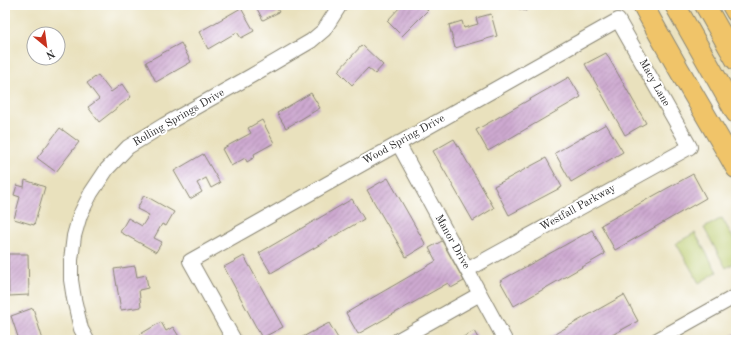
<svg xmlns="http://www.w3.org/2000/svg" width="741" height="345" viewBox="0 0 741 345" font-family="'Old Standard TT',serif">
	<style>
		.pitch { fill: #baca6c; stroke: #727a4c }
		.building { fill: url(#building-hatch) }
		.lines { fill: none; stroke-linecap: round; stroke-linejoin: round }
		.minor-casing { stroke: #8a8674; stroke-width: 16 }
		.highway-casing { stroke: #8a8674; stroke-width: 22 }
		.minor { stroke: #fff; stroke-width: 14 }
		.highway { stroke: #f0c469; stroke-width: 20 }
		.labels { text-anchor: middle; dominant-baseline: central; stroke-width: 4; stroke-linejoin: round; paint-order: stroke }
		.street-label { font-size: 11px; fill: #2b2b2b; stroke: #fff }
	</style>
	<defs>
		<pattern id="building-hatch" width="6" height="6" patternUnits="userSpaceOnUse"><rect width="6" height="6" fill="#cda9d0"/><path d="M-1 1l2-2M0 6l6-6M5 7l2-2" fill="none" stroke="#a78aa9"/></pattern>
	</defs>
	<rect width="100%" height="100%" fill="#fff"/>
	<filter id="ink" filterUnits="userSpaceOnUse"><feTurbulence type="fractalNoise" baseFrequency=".025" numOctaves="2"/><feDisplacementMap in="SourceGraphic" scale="8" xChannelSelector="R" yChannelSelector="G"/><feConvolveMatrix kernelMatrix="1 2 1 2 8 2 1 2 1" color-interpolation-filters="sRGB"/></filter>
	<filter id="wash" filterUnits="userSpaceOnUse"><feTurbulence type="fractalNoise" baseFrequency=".012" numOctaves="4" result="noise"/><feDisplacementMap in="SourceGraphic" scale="16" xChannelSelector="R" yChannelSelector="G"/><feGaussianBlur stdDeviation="0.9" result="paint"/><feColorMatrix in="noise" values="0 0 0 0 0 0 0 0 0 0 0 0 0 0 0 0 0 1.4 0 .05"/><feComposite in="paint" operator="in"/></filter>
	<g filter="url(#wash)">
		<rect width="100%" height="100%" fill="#e9e1bd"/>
		<path class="pitch" d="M 722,218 L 736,243 L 736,262 L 726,268 L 704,228 Z
			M 695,233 L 717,272 L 699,283 L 676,243 Z"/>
		<g id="blocks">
			<path class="building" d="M 255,5 L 275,5 L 279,12 L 263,20 Z
				M 402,5 L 422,5 L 428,10 L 402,36 L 387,21 Z
				M 508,5 L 528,5 L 526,11 Z
				M 241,8 L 254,31 L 241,38 L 237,32 L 208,49 L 199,32 Z
				M 491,14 L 497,36 L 455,48 L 449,25 L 462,21 L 464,28 L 478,24 L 476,18 Z
				M 181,43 L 191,62 L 156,82 L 146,62 Z
				M 362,45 L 383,65 L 375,74 L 368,68 L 352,85 L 338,71 Z
				M 606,53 L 646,123 L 625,135 L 585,64 Z
				M 98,75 L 111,92 L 122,84 L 131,97 L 99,122 L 88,107 L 99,99 L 87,83 Z
				M 569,77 L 581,97 L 488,151 L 476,130 Z
				M 311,93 L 320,108 L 286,128 L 277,113 Z
				M 262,120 L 274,143 L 254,154 L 255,157 L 247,162 L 245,158 L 231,166 L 222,149 L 251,133 L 248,128 Z
				M 606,124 L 623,152 L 571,182 L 555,153 Z
				M 60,128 L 79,142 L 56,172 L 37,158 Z
				M 454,139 L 494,208 L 473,221 L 433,151 Z
				M 203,154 L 220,183 L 211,188 L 206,178 L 197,183 L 202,192 L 190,199 L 174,171 Z
				M 546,158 L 562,187 L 509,215 L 494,186 Z
				M 693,174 L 706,198 L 615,250 L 601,225 Z
				M 388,178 L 426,245 L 406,257 L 367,190 Z
				M 25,180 L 45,187 L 34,225 L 14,219 L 20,197 L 14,195 L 17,185 L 24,187 Z
				M 144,195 L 174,212 L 166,226 L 162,224 L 154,238 L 162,242 L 156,252 L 120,232 L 128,218 L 142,226 L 149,215 L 137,209 Z
				M 352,199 L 364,219 L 271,273 L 259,253 Z
				M 592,230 L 605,254 L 514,306 L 500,281 Z
				M 442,241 L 464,281 L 451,288 L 448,283 L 358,334 L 346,313 L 436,261 L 429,248 Z
				M 8,254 L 28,254 L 29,295 L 9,296 Z
				M 244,256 L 283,327 L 262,338 L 224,267 Z
				M 135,266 L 137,277 L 146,275 L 148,288 L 139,290 L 141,307 L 121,310 L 114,269 Z
				M 624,295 L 638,321 L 603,340 L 544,340 Z
				M 33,308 L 43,340 L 19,340 L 11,316 Z
				M 161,322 L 166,331 L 173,327 L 180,338 L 175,340 L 133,340 L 132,339 Z
				M 329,323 L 339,340 L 297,340 Z
				M 474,331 L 479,340 L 458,340 Z
				M 736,333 L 736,340 L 723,340 Z"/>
		</g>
	</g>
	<g filter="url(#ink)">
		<use href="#blocks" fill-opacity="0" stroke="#8a8674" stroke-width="1"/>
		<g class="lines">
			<defs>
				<path id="minor" d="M 398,143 L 505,340
					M 87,340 L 81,329 L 74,299 L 71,280 L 71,260 L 74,236 L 80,215 L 91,193 L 107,169 L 128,147 L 164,125 L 251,76 L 311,41 L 324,30 L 340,5
					M 234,340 L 190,261 L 618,20 L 690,147 L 467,270
					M 398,340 L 480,294
					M 657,340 L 736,296"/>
				<path id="highway" d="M 643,5 C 672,60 705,113 736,168
					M 675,5 L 736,113
					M 705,5 L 736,60
					M 732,5 L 736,12"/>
			</defs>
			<use href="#minor" class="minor-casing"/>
			<use href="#highway" class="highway-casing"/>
			<use href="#minor" class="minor"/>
			<use href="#highway" class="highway"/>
		</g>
	</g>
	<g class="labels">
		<g class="street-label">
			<text transform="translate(654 83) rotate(61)">Macy Lane</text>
			<text transform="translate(179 118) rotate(-30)">Rolling Springs Drive</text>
			<text transform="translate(404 140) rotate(-29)">Wood Spring Drive</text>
			<text transform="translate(578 208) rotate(-29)">Westfall Parkway</text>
			<text transform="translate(452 242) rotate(61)">Manor Drive</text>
		</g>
	</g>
	<rect width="741" height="345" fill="none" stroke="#fff" stroke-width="20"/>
	<g transform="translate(46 46) rotate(151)"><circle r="19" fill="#ffffff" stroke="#aaaaaa"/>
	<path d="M0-3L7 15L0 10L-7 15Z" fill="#c8321e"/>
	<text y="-6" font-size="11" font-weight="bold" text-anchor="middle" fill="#2b2b2b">N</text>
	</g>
</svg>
